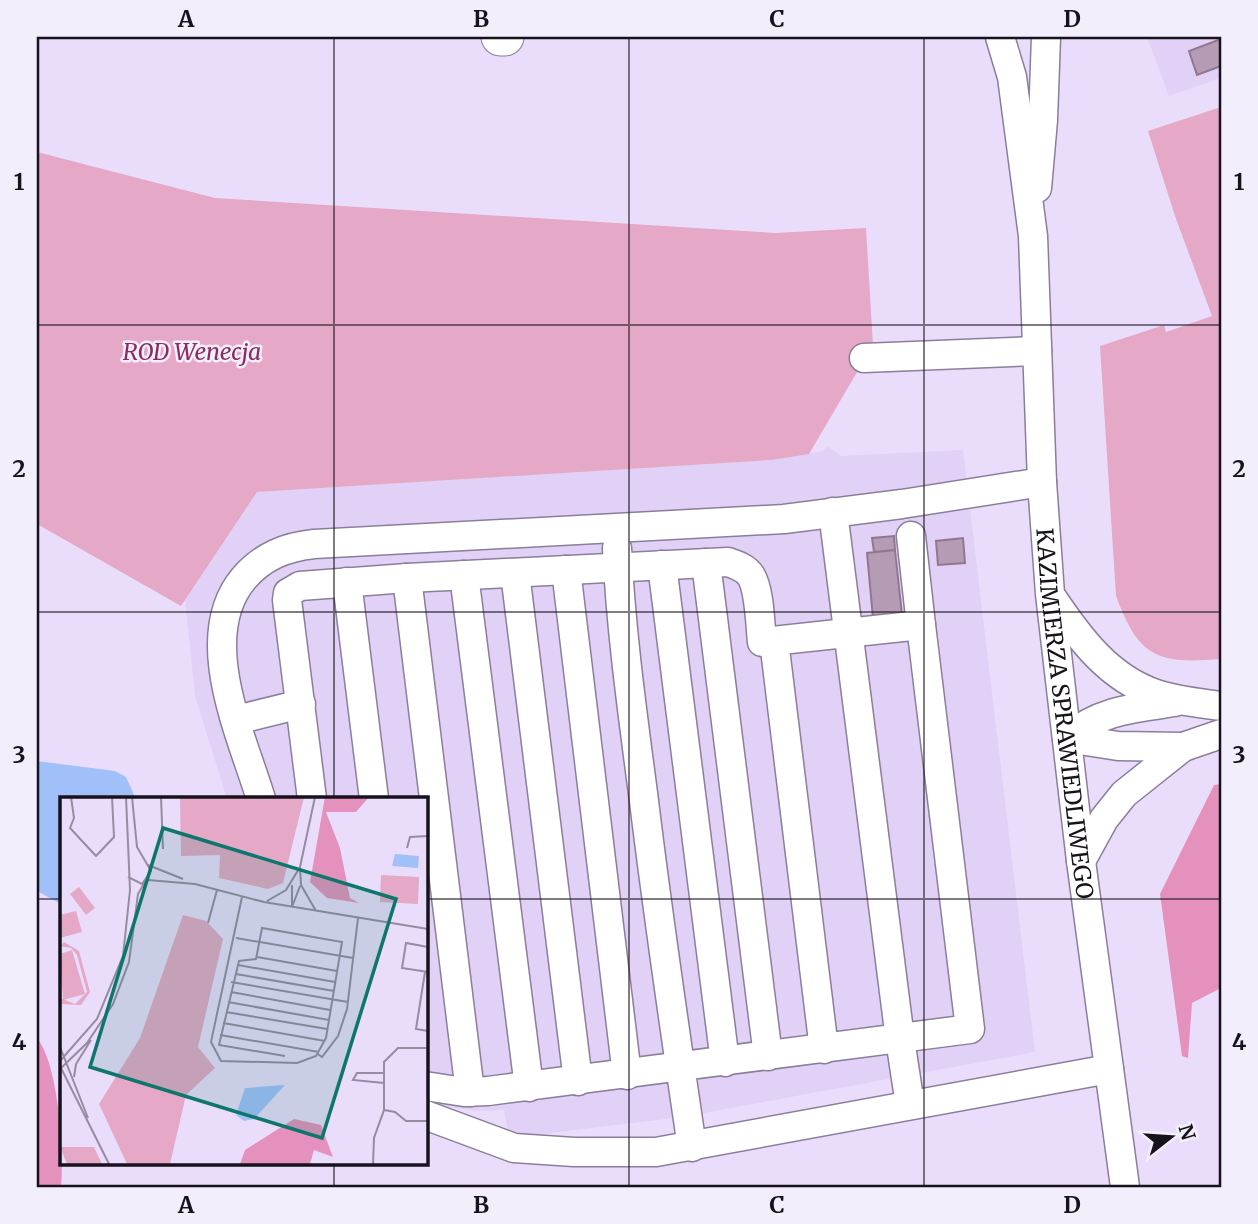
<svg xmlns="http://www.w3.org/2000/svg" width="1258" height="1224" viewBox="0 0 1258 1224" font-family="Merriweather,serif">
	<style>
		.built { fill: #e1d1f7 }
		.green { fill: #e5a8c6 }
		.forest { fill: #e492bd }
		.water { fill: #a1c0fa }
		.building { fill: #b59cb4; stroke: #8f788f; stroke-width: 2 }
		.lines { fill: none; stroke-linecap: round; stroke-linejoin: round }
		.minor-casing { stroke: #8b7e9b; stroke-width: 31 }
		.major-casing { stroke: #8b7e9b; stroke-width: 39 }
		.minor { stroke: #fff; stroke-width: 28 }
		.major { stroke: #fff; stroke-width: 37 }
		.grid { fill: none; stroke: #17121c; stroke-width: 2; stroke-opacity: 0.55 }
		.labels { text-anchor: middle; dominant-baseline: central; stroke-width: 5; stroke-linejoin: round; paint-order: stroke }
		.park-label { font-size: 23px; font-style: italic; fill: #8a2b63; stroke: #f3eefb }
		.street-label { font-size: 23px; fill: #17121c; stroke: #f3eefb }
		.inset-road { fill: none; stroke: #968ca2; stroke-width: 2 }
		.view { fill: #0f766e; fill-opacity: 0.15; stroke: #0f766e; stroke-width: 3.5 }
		.inset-edge { fill: none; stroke: #17121c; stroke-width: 3.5 }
		.neatline { fill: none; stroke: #17121c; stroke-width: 2.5 }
		.grid-label { font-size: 23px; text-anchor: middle; font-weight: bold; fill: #17121c }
	</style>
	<rect width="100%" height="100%" fill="#eaddfc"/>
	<path class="built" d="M 1147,37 L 1221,37 L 1221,78 L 1169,96 Z
		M 827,446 L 841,456 L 963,450 L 1035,1052 L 682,1117 L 509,1138 L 504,1110 L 476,1111 L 425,1103 L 425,799 L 227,799 L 195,696 L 185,600 L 257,492 L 772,460 L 823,451 Z"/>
	<path class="green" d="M 1221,107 L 1221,659 C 1157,664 1139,658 1116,596 L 1100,346 L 1164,325 L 1166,332 L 1212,316 L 1175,216 L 1148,131 Z
		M 37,152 L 215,198 L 776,233 L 866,228 L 873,345 L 809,454 L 772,460 L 257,492 L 181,606 L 37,524 Z"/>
	<path class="forest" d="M 1221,784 L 1221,988 L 1192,1003 L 1188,1058 L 1182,1056 L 1160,894 L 1214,785 Z
		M 37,1038 C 59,1065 64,1154 61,1187 L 37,1187 Z"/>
	<path class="water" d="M 37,761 L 115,771 L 126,777 L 136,799 L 61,799 L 61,904 L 37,891 Z"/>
	<path class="building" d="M 1221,39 L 1221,66 L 1197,75 L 1189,51 Z
		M 894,536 L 895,550 L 874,552 L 872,538 Z
		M 963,538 L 965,563 L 938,565 L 936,541 Z
		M 895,550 L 902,615 L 873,618 L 867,553 Z"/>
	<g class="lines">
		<defs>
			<g id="minor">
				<path id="s1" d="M 1000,37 L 1012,77 L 1033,236 L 1042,482 L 1050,594 L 1081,861 L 1125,1187"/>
				<path d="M 1037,188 L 1043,120 L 1046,37"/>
				<path d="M 864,358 L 1037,351"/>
				<path d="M 833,512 L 900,1039 L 910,1105"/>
				<path d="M 911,536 L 921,625"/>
				<path d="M 617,548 C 621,633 633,717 644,801 C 658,917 675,1032 692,1147"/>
				<path d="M 706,563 L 768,1056"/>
				<path d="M 662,565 L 725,1062"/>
				<path d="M 566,570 L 627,1075"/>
				<path d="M 515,573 L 578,1081"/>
				<path d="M 464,575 L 529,1087"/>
				<path d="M 407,578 L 470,1092"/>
				<path d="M 347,582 L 374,799"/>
				<path d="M 1053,599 C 1080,639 1109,678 1156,694 C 1177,701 1200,703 1221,706"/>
				<path d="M 774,641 L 824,1049"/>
				<path d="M 236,720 L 301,704"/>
				<path d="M 1067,738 L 1118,746 L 1183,747 L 1221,734"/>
				<path d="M 1067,738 C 1100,710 1134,708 1175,702"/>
				<path d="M 261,799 C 242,736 194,637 244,578 C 263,556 286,547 314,544 L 784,519 L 902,504 L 1042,482"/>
				<path d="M 312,799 L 287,600 L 288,593 L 300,586 L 407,578 L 728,562 C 737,565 746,568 751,576 C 760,591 760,625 762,642 L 921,625 L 970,1029 L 488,1091 L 464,1092 L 425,1086"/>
				<path d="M 1081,861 L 1104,819 L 1124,794 L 1183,747"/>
				<path d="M 425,1115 L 514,1148 L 574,1152 L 656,1152 L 1109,1069"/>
			</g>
			<path id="major" d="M 500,37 L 505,37"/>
		</defs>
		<use href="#minor" class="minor-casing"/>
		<use href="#major" class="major-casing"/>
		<use href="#minor" class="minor"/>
		<use href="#major" class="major"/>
	</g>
	<path class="grid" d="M 334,37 L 334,799M 629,37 L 629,1187M 924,37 L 924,1187M 37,325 L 1221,325M 37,612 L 1221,612M 37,899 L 61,899M 425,899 L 1221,899M 334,1163 L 334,1187"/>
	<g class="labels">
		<g class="park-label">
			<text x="192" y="351">ROD Wenecja</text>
		</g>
		<g class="street-label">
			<text stroke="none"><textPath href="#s1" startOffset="681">KAZIMIERZA SPRAWIEDLIWEGO</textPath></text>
		</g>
	</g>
	<g transform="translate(60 797)">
		<rect width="368" height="368" fill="#eaddfc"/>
		<path d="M 120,0 L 244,0 L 223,86 L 208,92 L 159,81 L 160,58 L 121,59 ZM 321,78 L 359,80 L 358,107 L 320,105 ZM 19,90 L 35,111 L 26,118 L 10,97 ZM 16,114 L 22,135 L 0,141 L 0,118 ZM 123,118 L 146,124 L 163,142 L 138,250 L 155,271 L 126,298 L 110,367 L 67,367 L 39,307 L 80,241 ZM 4,145 L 19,154 L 30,195 L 21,208 L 1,207 L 0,213 L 0,201 L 15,207 L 27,195 L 17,158 L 11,151 L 0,149 ZM 12,153 L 25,197 L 3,203 L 0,157 ZM 0,350 L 34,350 L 42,367 L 7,367 Z" fill="#e5a8c6"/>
		<path d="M 265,0 L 309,0 L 296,15 L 266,15 L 280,51 L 290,101 L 299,106 L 267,101 L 250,85 ZM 234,322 L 261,328 L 273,360 L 254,353 L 250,367 L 180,367 L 185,353 Z" fill="#e492bd"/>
		<path d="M 335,57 L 359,59 L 358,71 L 332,69 ZM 225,288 L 194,322 L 184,324 L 176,318 L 185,291 Z" fill="#a1c0fa"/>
		<path class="inset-road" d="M 11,0 L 14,21 L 10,31 L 36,59 L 54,40 L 52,0M 101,0 L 103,52M 347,51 L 350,40 L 368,39M 88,68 L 123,82M 240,71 L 241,88 L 256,114M 68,80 L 82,87 L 91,74 L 77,50 L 72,0M 88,83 L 135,87 L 204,105 L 368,132M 232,88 L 232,110M 182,100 L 151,245 L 161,264 L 237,266 L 256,259 L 266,241 L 282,145 L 202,131 L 196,162 L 179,164 L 159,248 L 225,259M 207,104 L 226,93 L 240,70 L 255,0M 232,110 L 240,89M 148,126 L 157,93M 176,141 L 293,161M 368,150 L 346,146 L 342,171 L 368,175M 197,160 L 277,174M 178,168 L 275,185M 365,175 L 356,232 L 368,234M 176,177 L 274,194M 171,185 L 288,205M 171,195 L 270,213M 168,205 L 269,223M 166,215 L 267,232M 163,226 L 265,244M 160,238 L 259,255M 0,250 L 28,321M 258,257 L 262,260 L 278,239 L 287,212 L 298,121M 0,264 L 37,222 L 63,159 L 70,93 L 66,0M 0,269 L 49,367M 0,272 L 27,246 L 53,207 L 69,165 L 78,97 L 85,85M 324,276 L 297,276 L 293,283 L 324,286M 14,280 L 16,267 L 31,243M 324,313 L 335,315 L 346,324 L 368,324M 313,367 L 314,341 L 324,313 L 324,265 L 338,251 L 368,251"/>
		<path class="view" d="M 103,31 L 336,102 L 262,341 L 30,270 Z"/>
		<rect width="368" height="368" class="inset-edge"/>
	</g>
	<rect width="1258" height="1224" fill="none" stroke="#f3eefb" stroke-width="77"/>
	<g transform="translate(1171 1137) rotate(73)" stroke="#f3eefb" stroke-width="5" paint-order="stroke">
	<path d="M0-5L12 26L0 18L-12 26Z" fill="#17121c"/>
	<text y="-10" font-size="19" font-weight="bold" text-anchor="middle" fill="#17121c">N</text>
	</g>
	<rect x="38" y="38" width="1182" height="1148" class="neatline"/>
	<g class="grid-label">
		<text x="186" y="27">A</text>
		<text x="481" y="27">B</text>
		<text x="777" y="27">C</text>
		<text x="1072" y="27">D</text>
		<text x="19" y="190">1</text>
		<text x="1239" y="190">1</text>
		<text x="19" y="477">2</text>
		<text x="1239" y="477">2</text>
		<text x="19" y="763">3</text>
		<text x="1239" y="763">3</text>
		<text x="19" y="1050">4</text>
		<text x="1239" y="1050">4</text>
		<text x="186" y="1213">A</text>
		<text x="481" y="1213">B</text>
		<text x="777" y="1213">C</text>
		<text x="1072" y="1213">D</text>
	</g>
</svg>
